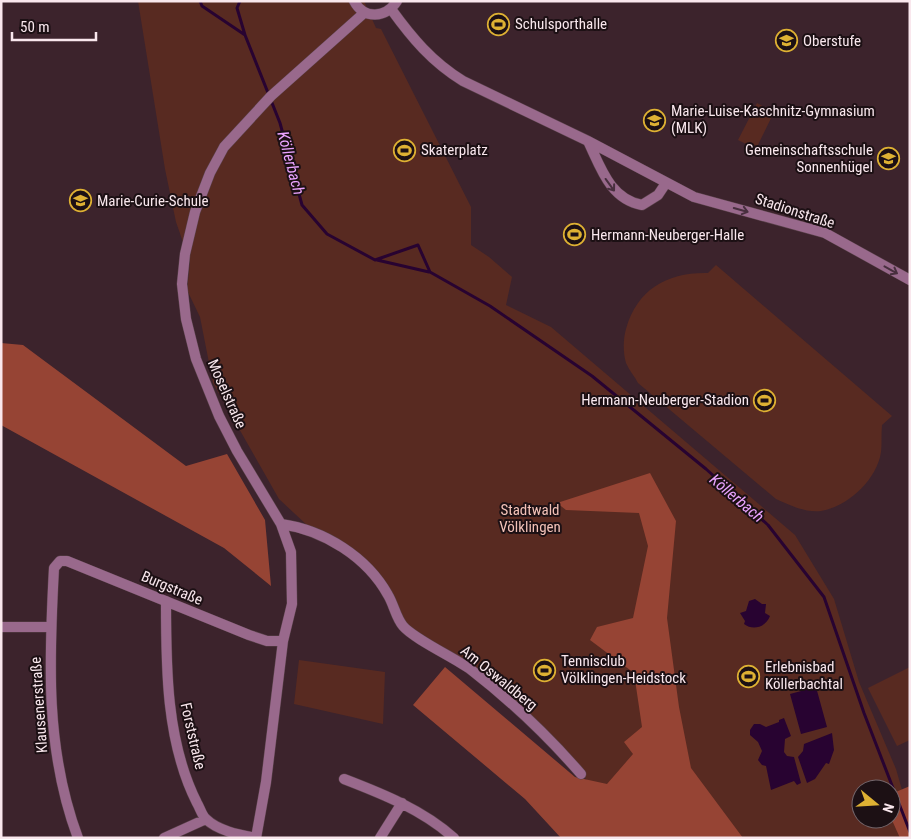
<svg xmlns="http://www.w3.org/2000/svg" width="911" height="839" viewBox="0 0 911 839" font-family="'Roboto Condensed',sans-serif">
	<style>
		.green { fill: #582a21; fill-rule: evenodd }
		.forest { fill: #964434 }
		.water { fill: #280331 }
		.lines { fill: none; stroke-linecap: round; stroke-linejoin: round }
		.stream { stroke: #280331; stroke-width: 3 }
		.street-casing { stroke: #5a424b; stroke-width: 11 }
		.street { stroke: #99698c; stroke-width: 10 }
		.oneway { stroke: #482f3e }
		.labels { text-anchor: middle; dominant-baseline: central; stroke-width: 4; stroke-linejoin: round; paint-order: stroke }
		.poi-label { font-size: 15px; fill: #f9e7ed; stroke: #1c1014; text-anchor: start }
		.street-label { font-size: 15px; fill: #f9e7ed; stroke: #1c1014 }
		.park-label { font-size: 15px; fill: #f3c2b8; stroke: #1c1014 }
		.water-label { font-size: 16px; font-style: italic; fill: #eaa3fe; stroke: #1c1014 }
	</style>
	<rect width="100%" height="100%" fill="#3c232c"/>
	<path class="green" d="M 138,1 L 364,1 L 376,28 L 381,29 L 471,207 L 471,245 L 489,257 L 512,277 L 506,305 L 551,327 L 795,535 L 834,599 L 859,682 L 896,769 L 910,818 L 910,838 L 606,838 L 615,812 L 554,743 L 470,669 L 403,627 L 365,564 L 309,527 L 279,499 L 213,383 L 200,317 L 187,290 L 190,262 L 176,222 L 165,169 ZM 861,789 L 891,789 L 891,819 L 861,819 Z
		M 757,103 L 774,112 L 756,149 L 738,140 Z
		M 716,265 L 892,416 L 882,425 C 881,434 882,444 881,452 C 877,480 847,507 821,511 C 806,513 789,505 776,499 L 638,383 C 635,377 629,370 626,363 C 623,353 623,339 626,329 C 637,289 668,272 708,273 Z
		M 299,660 L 385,672 L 383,724 L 294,704 Z
		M 910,667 L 910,740 L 897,746 L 868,688 Z"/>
	<path class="forest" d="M 1,343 L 23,345 L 186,466 L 227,454 L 265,520 L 271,586 L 224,548 L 1,425 Z
		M 650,473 L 676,521 L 667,618 L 679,707 L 691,768 L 743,838 L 561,838 L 525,799 L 413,705 L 445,667 L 575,777 L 607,784 L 633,754 L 624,742 L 642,727 L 634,673 L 590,640 L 597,627 L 633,618 L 648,546 L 639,513 L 566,510 L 557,503 Z
		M 910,786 L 910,838 L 900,838 L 891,818 L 891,794 Z"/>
	<path class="water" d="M 755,599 L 762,604 L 766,604 L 765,613 L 770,616 C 766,627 753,631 744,624 L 745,621 L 740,613 L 746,611 L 749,601 Z
		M 816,687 L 827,727 L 801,734 L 790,694 Z
		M 784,718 L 791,736 L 785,739 L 784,752 L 787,756 L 794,757 L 801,783 L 797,785 L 794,781 L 771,790 L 766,766 L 762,765 L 758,760 L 762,751 L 758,742 L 750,735 L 750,730 L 754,724 L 760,724 L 766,727 L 779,722 L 779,720 Z
		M 832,733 L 834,750 L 829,764 L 826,763 L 815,779 L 807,783 L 798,757 L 803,751 L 804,744 Z"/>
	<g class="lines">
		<path class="stream" d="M 200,1 L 202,6 L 245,35 L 280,123 L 302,205 L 327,234 L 375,260 L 418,245 L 430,272 L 490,306 L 592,376 L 706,469 L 768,525 L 824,597 L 864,713 L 910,832
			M 240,1 L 237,8 L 245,35
			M 377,260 L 429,272"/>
		<defs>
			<path id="street" d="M 354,1 C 364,20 386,18 397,1
				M 391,9 C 412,38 432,62 463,81 L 588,141 L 694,197 L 825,233 L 910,280
				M 588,141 C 601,168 610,199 642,205 L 658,195 L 666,183
				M 281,524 C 324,530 367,557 388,595 C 394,605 396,618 403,626 C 414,639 455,658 470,669 C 510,700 548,736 581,774
				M 166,601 C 166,667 166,742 197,803 C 200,808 202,816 206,819 C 218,831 241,835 256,838
				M 1,627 L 51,627
				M 344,779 C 383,794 423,810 454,838
				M 78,838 C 45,750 49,660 54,568 L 60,561 L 67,561 L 249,635 L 267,641 L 283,641
				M 164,838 L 206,819
				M 256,838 L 266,782 L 283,641 L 292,604 L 291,552 L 281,524 L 237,451 L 219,416 L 196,359 L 186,319 L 182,284 L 185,254 L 195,212 L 210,173 L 224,147 L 271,96 L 364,13
				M 380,838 L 402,803"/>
		</defs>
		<use href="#street" class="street-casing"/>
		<use href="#street" class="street"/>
	</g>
	<defs><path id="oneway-shaft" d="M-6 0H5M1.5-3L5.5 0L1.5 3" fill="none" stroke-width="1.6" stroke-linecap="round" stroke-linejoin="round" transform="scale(1.25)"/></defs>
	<g class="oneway">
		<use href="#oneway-shaft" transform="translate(610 185) rotate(54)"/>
		<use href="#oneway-shaft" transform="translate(741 210) rotate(16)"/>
		<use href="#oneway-shaft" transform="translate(891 270) rotate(29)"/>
	</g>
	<defs>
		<symbol id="stadium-ring" viewBox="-11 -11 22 22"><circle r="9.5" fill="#1c1014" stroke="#deb133" stroke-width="1.5"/><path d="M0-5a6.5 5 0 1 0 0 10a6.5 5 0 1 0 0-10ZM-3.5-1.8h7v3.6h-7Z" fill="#deb133"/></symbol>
		<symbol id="school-ring" viewBox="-11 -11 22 22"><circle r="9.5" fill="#1c1014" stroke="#deb133" stroke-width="1.5"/><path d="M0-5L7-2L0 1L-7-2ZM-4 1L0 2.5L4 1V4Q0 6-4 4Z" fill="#deb133"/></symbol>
	</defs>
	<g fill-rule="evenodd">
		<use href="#stadium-ring" x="486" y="12" width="25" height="25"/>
		<use href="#school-ring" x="774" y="28" width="25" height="25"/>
		<use href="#school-ring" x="642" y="108" width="25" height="25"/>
		<use href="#stadium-ring" x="392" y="138" width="25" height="25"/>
		<use href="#school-ring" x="876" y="146" width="25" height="25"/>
		<use href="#school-ring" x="68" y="188" width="25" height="25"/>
		<use href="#stadium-ring" x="562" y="222" width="25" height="25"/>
		<use href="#stadium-ring" x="752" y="388" width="25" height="25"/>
		<use href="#stadium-ring" x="532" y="658" width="25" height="25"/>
		<use href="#stadium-ring" x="736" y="664" width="25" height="25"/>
	</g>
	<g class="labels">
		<g class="poi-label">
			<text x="515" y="24">Schulsporthalle</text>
			<text x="803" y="41">Oberstufe</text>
			<text x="671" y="111">Marie-Luise-Kaschnitz-Gymnasium<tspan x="671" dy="17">(MLK)</tspan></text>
			<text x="421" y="150">Skaterplatz</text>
			<text x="873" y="150" text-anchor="end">Gemeinschaftsschule<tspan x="873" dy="17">Sonnenhügel</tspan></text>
			<text x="97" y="201">Marie-Curie-Schule</text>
			<text x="591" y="235">Hermann-Neuberger-Halle</text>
			<text x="749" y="400" text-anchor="end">Hermann-Neuberger-Stadion</text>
			<text x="561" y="661">Tennisclub<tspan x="561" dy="17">Völklingen-Heidstock</tspan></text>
			<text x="765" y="667">Erlebnisbad<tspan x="765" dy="17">Köllerbachtal</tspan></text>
		</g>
		<g class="street-label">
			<text transform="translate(795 211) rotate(18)">Stadionstraße</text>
			<text transform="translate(227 394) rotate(66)">Moselstraße</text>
			<text transform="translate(172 588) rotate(23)">Burgstraße</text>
			<text transform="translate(499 678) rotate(39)">Am Oswaldberg</text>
			<text transform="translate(39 705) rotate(-94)">Klausenerstraße</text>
			<text transform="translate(193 736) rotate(77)">Forststraße</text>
		</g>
		<g class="park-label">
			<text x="530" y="510">Stadtwald<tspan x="530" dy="17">Völklingen</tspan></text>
		</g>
		<g class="water-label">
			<text transform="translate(291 163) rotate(75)">Köllerbach</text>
			<text transform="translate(737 498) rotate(40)">Köllerbach</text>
		</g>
	</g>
	<rect width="911" height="839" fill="none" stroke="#f9e7ed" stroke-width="5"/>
	<g transform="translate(876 804) rotate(108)"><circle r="24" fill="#1c1014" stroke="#74666b"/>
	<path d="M0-4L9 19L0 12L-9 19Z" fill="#deb133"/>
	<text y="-8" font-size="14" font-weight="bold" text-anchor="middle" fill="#f9e7ed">N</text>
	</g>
	<path d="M12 32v8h84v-8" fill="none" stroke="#f9e7ed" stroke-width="2.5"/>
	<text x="20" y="32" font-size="15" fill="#f9e7ed" stroke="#1c1014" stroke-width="4" paint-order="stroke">50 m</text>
</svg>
